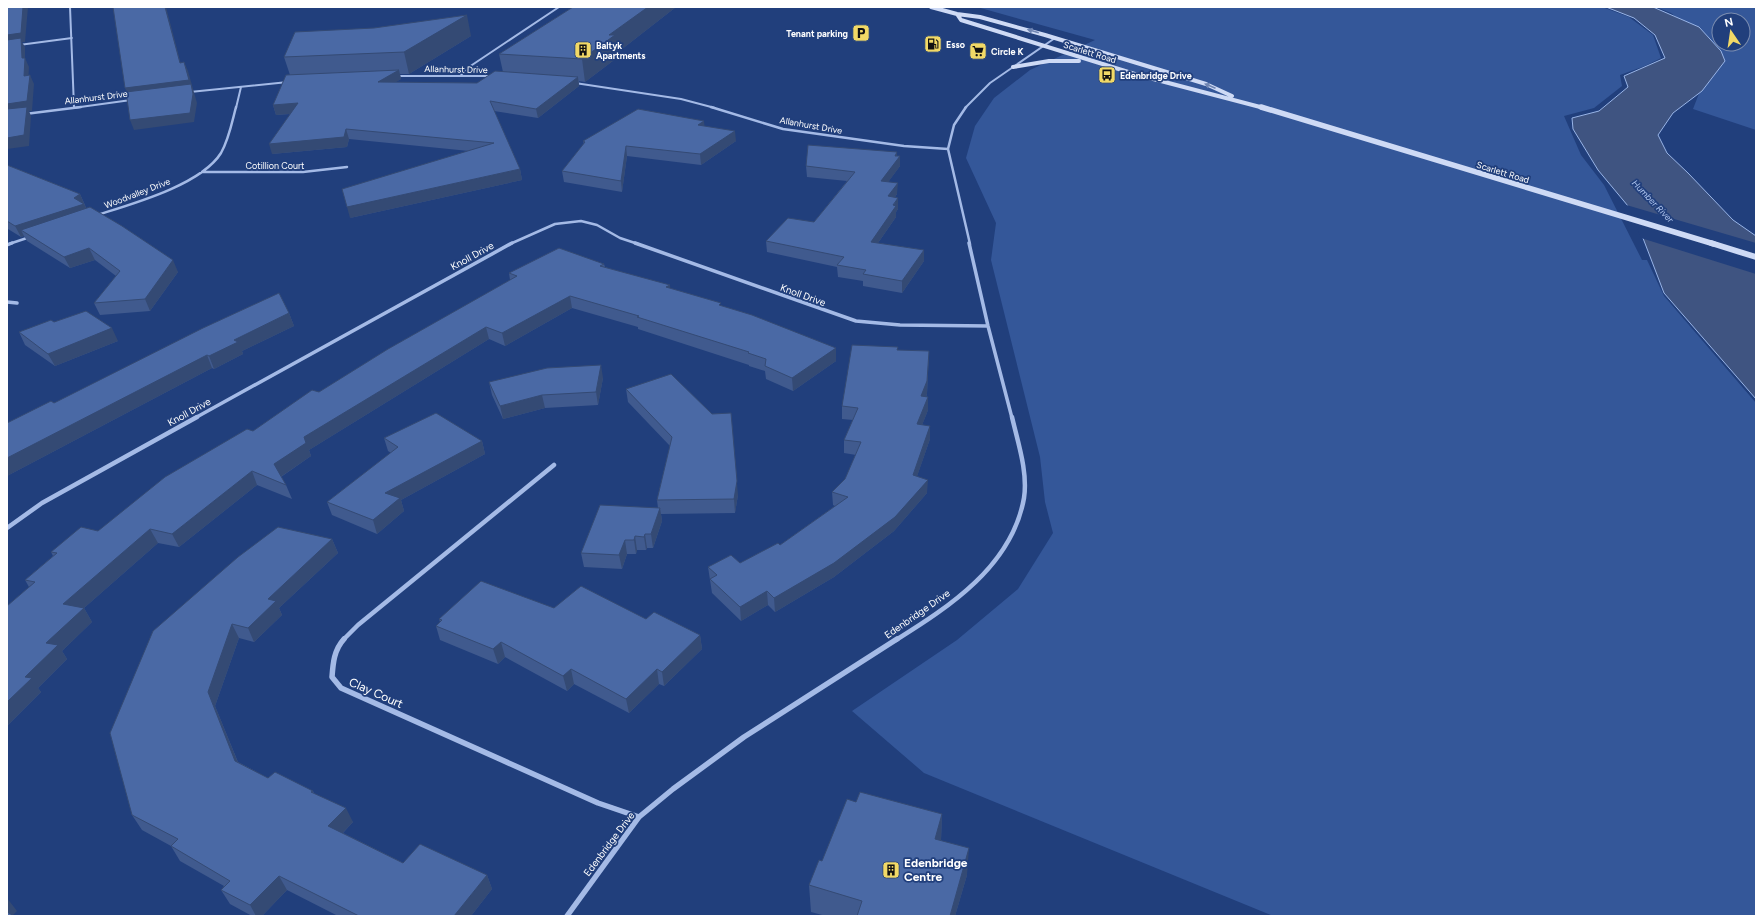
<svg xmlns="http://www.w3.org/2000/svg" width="1763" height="923" viewBox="0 0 1763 923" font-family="Figtree,sans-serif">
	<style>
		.green { fill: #345799; fill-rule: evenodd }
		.water { fill: #3f5481; stroke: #98b4e7 }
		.pier { fill: #213f7c }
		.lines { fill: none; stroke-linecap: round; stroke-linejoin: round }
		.minor-far4 { stroke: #a4bae6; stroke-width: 2 }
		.minor-far3 { stroke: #a4bae6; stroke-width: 2.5 }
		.minor-far2 { stroke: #a4bae6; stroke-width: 3.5 }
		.minor-far1 { stroke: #a4bae6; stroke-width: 4.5 }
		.minor { stroke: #a4bae6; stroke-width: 5.5 }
		.secondary-far2 { stroke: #cedaf5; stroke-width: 4 }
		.secondary-far1 { stroke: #cedaf5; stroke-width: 5.5 }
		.secondary { stroke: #cedaf5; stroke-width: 6 }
		.wall { fill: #405a8e }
		.shaded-wall { fill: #344a74 }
		.building { fill: #4a69a5; stroke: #344a74 }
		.oneway { fill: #6f85b2 }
		.labels { text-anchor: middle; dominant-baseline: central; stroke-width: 3.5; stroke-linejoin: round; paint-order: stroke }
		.far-poi-label { font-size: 9px; font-weight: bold; fill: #fff; stroke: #213f7c; text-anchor: start }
		.far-street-label { font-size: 9px; fill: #fff; stroke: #213f7c }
		.far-water-label { font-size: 9px; font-style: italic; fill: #afc5ee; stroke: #213f7c }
		.street-label { font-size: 10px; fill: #fff; stroke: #213f7c }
		.near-street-label { font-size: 12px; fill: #fff; stroke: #213f7c }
		.near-poi-label { font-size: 12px; font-weight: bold; fill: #fff; stroke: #213f7c; text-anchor: start }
	</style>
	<rect width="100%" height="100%" fill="#213f7c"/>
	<path class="green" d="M 977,7 L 1602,7 L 1629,17 L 1653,35 L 1661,58 L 1645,66 L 1620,75 L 1622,86 L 1594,108 L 1564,116 L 1581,155 L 1604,185 L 1642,260 L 1647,260 L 1664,296 L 1756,403 L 1756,916 L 1273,916 L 924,773 L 852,711 L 957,640 L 1018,589 L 1053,533 L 1045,502 L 1040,457 L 991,260 L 996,223 L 966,158 L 975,126 L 994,98 L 1030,70 L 1095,40 Z
		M 1656,7 L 1756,7 L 1756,130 L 1693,109 L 1705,78 L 1698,35 L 1671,13 ZM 1719,20 L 1743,20 L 1743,44 L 1719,44 Z"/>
	<path class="water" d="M 1606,7 L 1653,7 L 1699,27 L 1721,51 L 1725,61 L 1702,91 L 1673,113 L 1658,135 L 1667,153 L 1688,173 L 1733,220 L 1756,236 L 1756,399 L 1664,293 L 1633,212 L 1598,170 L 1573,129 L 1572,118 L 1599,111 L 1628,87 L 1624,76 L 1665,58 L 1655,35 L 1634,18 Z"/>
	<path class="pier" d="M 1623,204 L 1756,243 L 1756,274 L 1641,238 L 1631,213 Z"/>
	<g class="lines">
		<path class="minor-far4" d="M 70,7 L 74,107
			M 19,45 L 72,38
			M 461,75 L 469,67 L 559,7
			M 395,76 L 492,76
			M 575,83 L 681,99 L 715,108
			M 190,92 L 288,82
			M 73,108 L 131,100
			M 236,108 L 241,87
			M 965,108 L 990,83 L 1055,38"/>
		<path class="minor-far3" d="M 711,107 L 783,129 L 904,146 L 948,149
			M 966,107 L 954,125 L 948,149 L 970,244
			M 25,114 L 81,107
			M 202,172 L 303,172 L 347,167
			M 97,215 C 132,204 201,185 221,153 C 229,139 232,122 236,107
			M 9,244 L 30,237
			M 510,244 L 555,224 L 581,221 L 597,225 L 620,238 L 638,244"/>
		<path class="minor-far2" d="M 635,243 L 856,321 L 900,325 L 988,326
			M 969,243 L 988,326 L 1012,418
			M 7,245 L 12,243
			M 7,302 L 17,303
			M 195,418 L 512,243"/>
		<path class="minor-far1" d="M 7,528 L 42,503 L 197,417
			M 343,640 L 358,625 L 554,465
			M 896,640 C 949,607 1012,566 1024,498 C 1028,472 1018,443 1012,417"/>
		<path class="minor" d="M 344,639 C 334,650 333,663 332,677 L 341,688 L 598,803 L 639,817
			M 567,916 L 639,817 L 673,789 L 744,737 L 897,639"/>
		<path class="secondary-far2" d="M 931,7 L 957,14 L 980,17 L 1045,35 L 1206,84 L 1232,96
			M 957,14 L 961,20 L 1138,75 L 1264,108
			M 1013,67 L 1049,61 L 1079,61"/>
		<path class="secondary-far1" d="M 1261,107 L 1714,244"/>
		<path class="secondary" d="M 1711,243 L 1756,257"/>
	</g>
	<path class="wall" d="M 573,7 L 676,7 L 617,53 L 618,57 L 585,82 L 579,81 L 579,86 L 538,118 L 494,111 L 520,169 L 522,180 L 350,218 L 469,151 L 349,139 L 347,147 L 272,154 L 290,114 L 276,115 L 273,105 L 290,75 L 284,57 L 471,36 L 409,74 L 400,74 L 401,79 L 395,82 L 477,83 L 503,72 L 499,54 Z
		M 704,126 L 736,141 L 701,165 L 627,156 L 622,192 L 564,182 L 562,171 L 584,144 L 583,141 Z
		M 897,152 L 897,156 L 900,166 L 888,182 L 897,194 L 895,197 L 898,209 L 896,212 L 896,217 L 878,243 L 924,250 L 924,261 L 902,293 L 863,286 L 863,281 L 838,277 L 837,267 L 767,252 L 766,241 L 814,222 L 847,181 L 807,177 L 806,166 Z
		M 7,165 L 80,194 L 85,205 L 86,208 L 178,272 L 150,311 L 100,315 L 94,303 L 116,276 L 95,260 L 70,268 L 27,241 L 24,236 L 21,237 L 8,229 L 7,230 Z
		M 604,264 L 605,267 L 722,306 L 836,361 L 793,391 L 766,379 L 765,371 L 749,366 L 749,365 L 638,329 L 638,327 L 572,308 L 505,346 L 489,339 L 309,450 L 311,456 L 281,477 L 286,485 L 292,499 L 257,485 L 179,547 L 158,543 L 84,608 L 92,622 L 62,651 L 67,659 L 38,688 L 41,692 L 7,726 L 7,606 L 29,587 L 25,580 L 53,556 L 51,552 L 98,531 L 253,431 L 510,280 L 509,273 Z
		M 289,313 L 294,326 L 242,351 L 243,354 L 214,369 L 212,368 L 7,476 L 7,423 L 54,403 Z
		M 54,322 L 118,341 L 55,366 L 25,345 L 19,332 Z
		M 897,350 L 929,351 L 927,394 L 926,397 L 928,397 L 928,410 L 922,425 L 930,439 L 917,476 L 927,493 L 894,531 L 834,577 L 775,612 L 768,605 L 741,621 L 712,593 L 708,567 L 740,563 L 780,545 L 835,506 L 833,505 L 832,492 L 845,479 L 856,455 L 844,453 L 844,440 L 853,420 L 842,419 L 842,406 Z
		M 603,378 L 598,405 L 545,408 L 503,419 L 492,395 L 489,382 Z
		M 626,389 L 738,495 L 735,513 L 661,514 L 662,521 L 653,548 L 647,548 L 646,550 L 637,550 L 636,554 L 627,554 L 622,569 L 584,567 L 581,553 L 658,508 L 657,500 L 670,446 L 628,402 Z
		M 384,438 L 482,441 L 485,454 L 401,500 L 404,511 L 377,534 L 332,515 L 327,502 L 391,453 L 388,451 Z
		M 332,539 L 338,553 L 279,608 L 282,615 L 254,642 L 239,638 L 215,706 L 238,762 L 268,778 L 313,791 L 314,793 L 353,822 L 343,833 L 403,863 L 487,875 L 492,889 L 471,916 L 338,916 L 287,890 L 262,916 L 252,916 L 230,904 L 221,890 L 224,886 L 180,861 L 171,846 L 142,830 L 132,815 L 153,631 Z
		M 554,608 L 646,619 L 700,635 L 702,649 L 664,686 L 659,684 L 629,713 L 574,684 L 567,691 L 505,657 L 498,664 L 440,640 L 436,626 L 440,622 L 439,619 Z
		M 856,802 L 942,814 L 941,840 L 967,875 L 955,916 L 826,916 L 811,912 L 809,885 Z"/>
	<path class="shaded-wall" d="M 23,7 L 28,7 L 25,42 L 22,42 L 25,47 L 25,58 L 29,67 L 28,85 L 24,76 L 22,58 L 7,44 L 7,35 Z
		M 165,7 L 166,7 L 183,72 L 180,63 Z
		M 648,7 L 676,7 L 617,53 L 618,57 L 585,82 L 582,59 L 609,35 Z
		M 467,15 L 471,36 L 409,74 L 404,52 Z
		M 184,62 L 188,71 L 197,103 L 194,122 L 134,130 L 130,120 L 129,97 L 125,88 Z
		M 399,70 L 401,79 L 380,92 L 378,82 Z
		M 30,75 L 34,84 L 32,111 L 29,111 L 31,116 L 29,146 L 7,149 L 7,104 Z
		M 578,77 L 579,86 L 538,118 L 536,109 Z
		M 298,103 L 301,113 L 276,115 L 273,105 Z
		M 704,121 L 705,131 L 698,125 Z
		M 346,129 L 349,139 L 347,147 L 272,154 L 269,144 Z
		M 735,131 L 736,141 L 701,165 L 700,154 Z
		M 626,146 L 627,156 L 622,192 L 621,181 Z
		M 897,152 L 897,160 L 900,156 L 900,166 L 881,192 L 881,181 Z
		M 520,169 L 522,180 L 350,218 L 347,207 Z
		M 898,183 L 897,194 L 888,207 L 888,196 Z
		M 80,194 L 89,215 L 21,230 L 24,236 L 21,237 L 15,226 Z
		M 898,198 L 898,209 L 896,212 L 896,217 L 871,253 L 871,242 Z
		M 89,248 L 95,260 L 70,268 L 64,257 Z
		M 924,250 L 924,261 L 902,293 L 902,281 Z
		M 173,260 L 178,272 L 150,311 L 145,299 Z
		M 670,285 L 671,297 L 666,287 Z
		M 570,296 L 572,308 L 505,346 L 502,333 Z
		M 289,313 L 294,326 L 242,351 L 243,354 L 214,369 L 209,356 L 234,340 Z
		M 486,327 L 489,339 L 309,450 L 311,456 L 279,478 L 274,464 L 304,437 Z
		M 112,328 L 118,341 L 55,366 L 48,354 Z
		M 836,348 L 836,361 L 793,391 L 792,378 Z
		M 929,351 L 927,394 L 921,409 L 921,396 Z
		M 207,355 L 212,368 L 7,476 L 7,458 Z
		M 601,365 L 603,378 L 598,405 L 596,392 Z
		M 542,395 L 545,408 L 503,419 L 500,406 Z
		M 928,397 L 928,410 L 917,438 L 917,424 Z
		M 732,426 L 738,495 L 735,513 L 734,499 Z
		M 930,426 L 930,439 L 913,488 L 913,475 Z
		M 482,441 L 485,454 L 401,500 L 404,511 L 377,534 L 373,520 L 385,493 Z
		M 252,471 L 257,485 L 179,547 L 172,534 Z
		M 928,480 L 927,493 L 894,531 L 834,577 L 775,612 L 774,598 Z
		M 660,508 L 662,521 L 653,548 L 651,534 Z
		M 150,529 L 158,543 L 84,608 L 92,622 L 62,651 L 67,659 L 38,688 L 41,692 L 7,726 L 7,702 L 25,677 L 46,643 L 63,604 Z
		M 645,534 L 647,548 L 646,550 L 644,537 Z
		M 635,536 L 637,550 L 636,554 L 634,540 Z
		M 332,539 L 338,553 L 279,608 L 282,615 L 254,642 L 248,628 L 268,599 Z
		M 625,540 L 627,554 L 622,569 L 619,555 Z
		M 767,591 L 768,605 L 741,621 L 740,607 Z
		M 232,624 L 239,638 L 215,706 L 243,775 L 235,761 L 208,692 Z
		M 700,635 L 702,649 L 664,686 L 662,672 Z
		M 501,642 L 505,657 L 498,664 L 493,649 Z
		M 571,669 L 574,684 L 567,691 L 563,676 Z
		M 657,669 L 659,684 L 629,713 L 626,699 Z
		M 346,808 L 353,822 L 335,841 L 328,826 Z
		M 942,814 L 941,841 L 935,839 Z
		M 969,848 L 967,875 L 955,916 L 950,916 Z
		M 487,875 L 492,889 L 471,916 L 454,916 Z
		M 279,876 L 287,890 L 262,916 L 256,916 L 250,905 Z
		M 7,898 L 17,911 L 12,916 L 7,916 Z"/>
	<path class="building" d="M 7,7 L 23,7 L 21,33 L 7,35 Z
		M 113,7 L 165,7 L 180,63 L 184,62 L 189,80 L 125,88 Z
		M 573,7 L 648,7 L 609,35 L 615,35 L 582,59 L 499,54 Z
		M 467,15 L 404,52 L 284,57 L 295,32 L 374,28 Z
		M 21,38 L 22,58 L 25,58 L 24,76 L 30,75 L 27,101 L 7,104 L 7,40 Z
		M 399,70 L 378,82 L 477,83 L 495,71 L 578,77 L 536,109 L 490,101 L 520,169 L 347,207 L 342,189 L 494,143 L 346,129 L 344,137 L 269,144 L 298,103 L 273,105 L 286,75 Z
		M 191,84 L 193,94 L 190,113 L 130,120 L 126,92 Z
		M 27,107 L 24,135 L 7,138 L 7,109 Z
		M 638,109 L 704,121 L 698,125 L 735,131 L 700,154 L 626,146 L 621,181 L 562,171 L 585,142 L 583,141 Z
		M 808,145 L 897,152 L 895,156 L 900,156 L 881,181 L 898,183 L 888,196 L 898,198 L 893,205 L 896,206 L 871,242 L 924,250 L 902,281 L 863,274 L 866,270 L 837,265 L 844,257 L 766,241 L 788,218 L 814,222 L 855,172 L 806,166 Z
		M 7,165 L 80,194 L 74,198 L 84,204 L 15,226 L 7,221 Z
		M 90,207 L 122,226 L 173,260 L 145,299 L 94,303 L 120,271 L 89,248 L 64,257 L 21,230 Z
		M 559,248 L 604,264 L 600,266 L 670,285 L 666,287 L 721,303 L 719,305 L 752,315 L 836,348 L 792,378 L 765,366 L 766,359 L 748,353 L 749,352 L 637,317 L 639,316 L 570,296 L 502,333 L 486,327 L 304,437 L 306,443 L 274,464 L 286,485 L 252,471 L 172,534 L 150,529 L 63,604 L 84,608 L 46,643 L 58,645 L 25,677 L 32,678 L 7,702 L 7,606 L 35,582 L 25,580 L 57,553 L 51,552 L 81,527 L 98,531 L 165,477 L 247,429 L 253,431 L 312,390 L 319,392 L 388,349 L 517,276 L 509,273 Z
		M 279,293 L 289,313 L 234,340 L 238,342 L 209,356 L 207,355 L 7,458 L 7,423 L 51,401 L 54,403 L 203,328 Z
		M 86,311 L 112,328 L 48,354 L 19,332 L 51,320 L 54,322 Z
		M 852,345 L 898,347 L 897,350 L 929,351 L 927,381 L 921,396 L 928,397 L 917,424 L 930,426 L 913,475 L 928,480 L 895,517 L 834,563 L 774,598 L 767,591 L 740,607 L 710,579 L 717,575 L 708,567 L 731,555 L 740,563 L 778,543 L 780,545 L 848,497 L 832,492 L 845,479 L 861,442 L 844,440 L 858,408 L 842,406 Z
		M 601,365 L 596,392 L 542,395 L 500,406 L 489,382 L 547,368 Z
		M 671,374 L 712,414 L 731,413 L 737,481 L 734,499 L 657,500 L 672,437 L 626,389 Z
		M 436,413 L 482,441 L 385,493 L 400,498 L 373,520 L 327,502 L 398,447 L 384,438 Z
		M 600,505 L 660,508 L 651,534 L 645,534 L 644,537 L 635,536 L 634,540 L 625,540 L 619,555 L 581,553 Z
		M 278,527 L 332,539 L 268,599 L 276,601 L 248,628 L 232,624 L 208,692 L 235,761 L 268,778 L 275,772 L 313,791 L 311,792 L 346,808 L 328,826 L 403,863 L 420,844 L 487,875 L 454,916 L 359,916 L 279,876 L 250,905 L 221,890 L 230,881 L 171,846 L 178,839 L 132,815 L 110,733 L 153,631 L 238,557 Z
		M 481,581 L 554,608 L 581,586 L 646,619 L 654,612 L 700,635 L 662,672 L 657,669 L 626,699 L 571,669 L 563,676 L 501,642 L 493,649 L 436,626 L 442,620 L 439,619 Z
		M 860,792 L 942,814 L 935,839 L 969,848 L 950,916 L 857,916 L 862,901 L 809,885 L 819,860 L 822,861 L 847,799 L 856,802 Z
		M 7,912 L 14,916 L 7,916 Z"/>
	<defs><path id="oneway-solid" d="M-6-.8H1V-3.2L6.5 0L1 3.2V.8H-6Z"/></defs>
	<g class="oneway">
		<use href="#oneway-solid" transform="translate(1033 31) rotate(-164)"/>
		<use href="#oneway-solid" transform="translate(1210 86) rotate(-157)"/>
	</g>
	<defs>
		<symbol id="parking-square" viewBox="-11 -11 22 22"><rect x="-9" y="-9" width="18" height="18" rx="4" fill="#f2d966" stroke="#213f7c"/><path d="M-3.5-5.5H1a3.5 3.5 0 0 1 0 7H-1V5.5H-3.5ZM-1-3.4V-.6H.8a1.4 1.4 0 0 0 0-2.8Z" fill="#111"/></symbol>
		<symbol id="fuel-square" viewBox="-11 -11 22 22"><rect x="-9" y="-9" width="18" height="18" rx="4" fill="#f2d966" stroke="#213f7c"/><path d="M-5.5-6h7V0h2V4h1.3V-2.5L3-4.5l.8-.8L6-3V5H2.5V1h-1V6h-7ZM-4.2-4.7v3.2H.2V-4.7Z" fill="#111"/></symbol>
		<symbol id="building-square" viewBox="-11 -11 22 22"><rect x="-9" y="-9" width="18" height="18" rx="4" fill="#f2d966" stroke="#213f7c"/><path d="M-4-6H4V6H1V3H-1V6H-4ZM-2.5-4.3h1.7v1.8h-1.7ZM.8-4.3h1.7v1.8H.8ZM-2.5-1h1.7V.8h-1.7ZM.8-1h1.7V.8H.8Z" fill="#111"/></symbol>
		<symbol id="supermarket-square" viewBox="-11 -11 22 22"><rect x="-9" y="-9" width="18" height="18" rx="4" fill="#f2d966" stroke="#213f7c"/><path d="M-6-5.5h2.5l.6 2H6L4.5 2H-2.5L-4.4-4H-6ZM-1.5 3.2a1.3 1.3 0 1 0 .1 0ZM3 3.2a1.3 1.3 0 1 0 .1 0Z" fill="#111"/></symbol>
		<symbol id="bus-square" viewBox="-11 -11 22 22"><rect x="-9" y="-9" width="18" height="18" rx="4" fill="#f2d966" stroke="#213f7c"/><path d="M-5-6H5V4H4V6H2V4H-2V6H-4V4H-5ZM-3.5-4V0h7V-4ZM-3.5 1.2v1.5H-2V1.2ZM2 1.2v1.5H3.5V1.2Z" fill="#111"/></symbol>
	</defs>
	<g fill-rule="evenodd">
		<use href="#parking-square" x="851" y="23" width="20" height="20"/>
		<use href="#fuel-square" x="923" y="34" width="20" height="20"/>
		<use href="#building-square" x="573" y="40" width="20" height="20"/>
		<use href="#supermarket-square" x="968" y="41" width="20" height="20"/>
		<use href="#bus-square" x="1097" y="65" width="20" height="20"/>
		<use href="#building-square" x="881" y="860" width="20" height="20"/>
	</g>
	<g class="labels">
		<g class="far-poi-label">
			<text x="848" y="33" text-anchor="end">Tenant parking</text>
			<text x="946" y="44">Esso</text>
			<text x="596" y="45">Baltyk<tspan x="596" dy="10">Apartments</tspan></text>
			<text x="991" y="51">Circle K</text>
			<text x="1120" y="75">Edenbridge Drive</text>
		</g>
		<g class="far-street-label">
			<text transform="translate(1090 52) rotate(17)">Scarlett Road</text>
			<text transform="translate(456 69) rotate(1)">Allanhurst Drive</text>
			<text transform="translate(96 97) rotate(-7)">Allanhurst Drive</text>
			<text transform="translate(811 125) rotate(10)">Allanhurst Drive</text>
			<text x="275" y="165">Cotillion Court</text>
			<text transform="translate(1503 172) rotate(17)">Scarlett Road</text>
			<text transform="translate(137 193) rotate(-21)">Woodvalley Drive</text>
		</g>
		<g class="far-water-label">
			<text transform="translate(1653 201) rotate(46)">Humber River</text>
		</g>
		<g class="street-label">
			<text transform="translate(472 256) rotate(-29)">Knoll Drive</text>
			<text transform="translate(803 295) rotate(20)">Knoll Drive</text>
			<text transform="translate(189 412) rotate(-29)">Knoll Drive</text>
			<text transform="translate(917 614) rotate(-35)">Edenbridge Drive</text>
			<text transform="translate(609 844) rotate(-53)">Edenbridge Drive</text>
		</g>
		<g class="near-street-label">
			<text transform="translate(376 693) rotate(24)">Clay Court</text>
		</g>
		<g class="near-poi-label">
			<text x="904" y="863">Edenbridge<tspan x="904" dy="14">Centre</tspan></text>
		</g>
	</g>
	<rect width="1763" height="923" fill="none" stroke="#ffffff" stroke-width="16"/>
	<g transform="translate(1731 32) rotate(347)"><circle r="19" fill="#213f7c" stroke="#7a8cb0"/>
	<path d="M0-3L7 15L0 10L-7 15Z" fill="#f2d966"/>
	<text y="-6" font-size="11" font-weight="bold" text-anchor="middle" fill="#ffffff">N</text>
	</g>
</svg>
